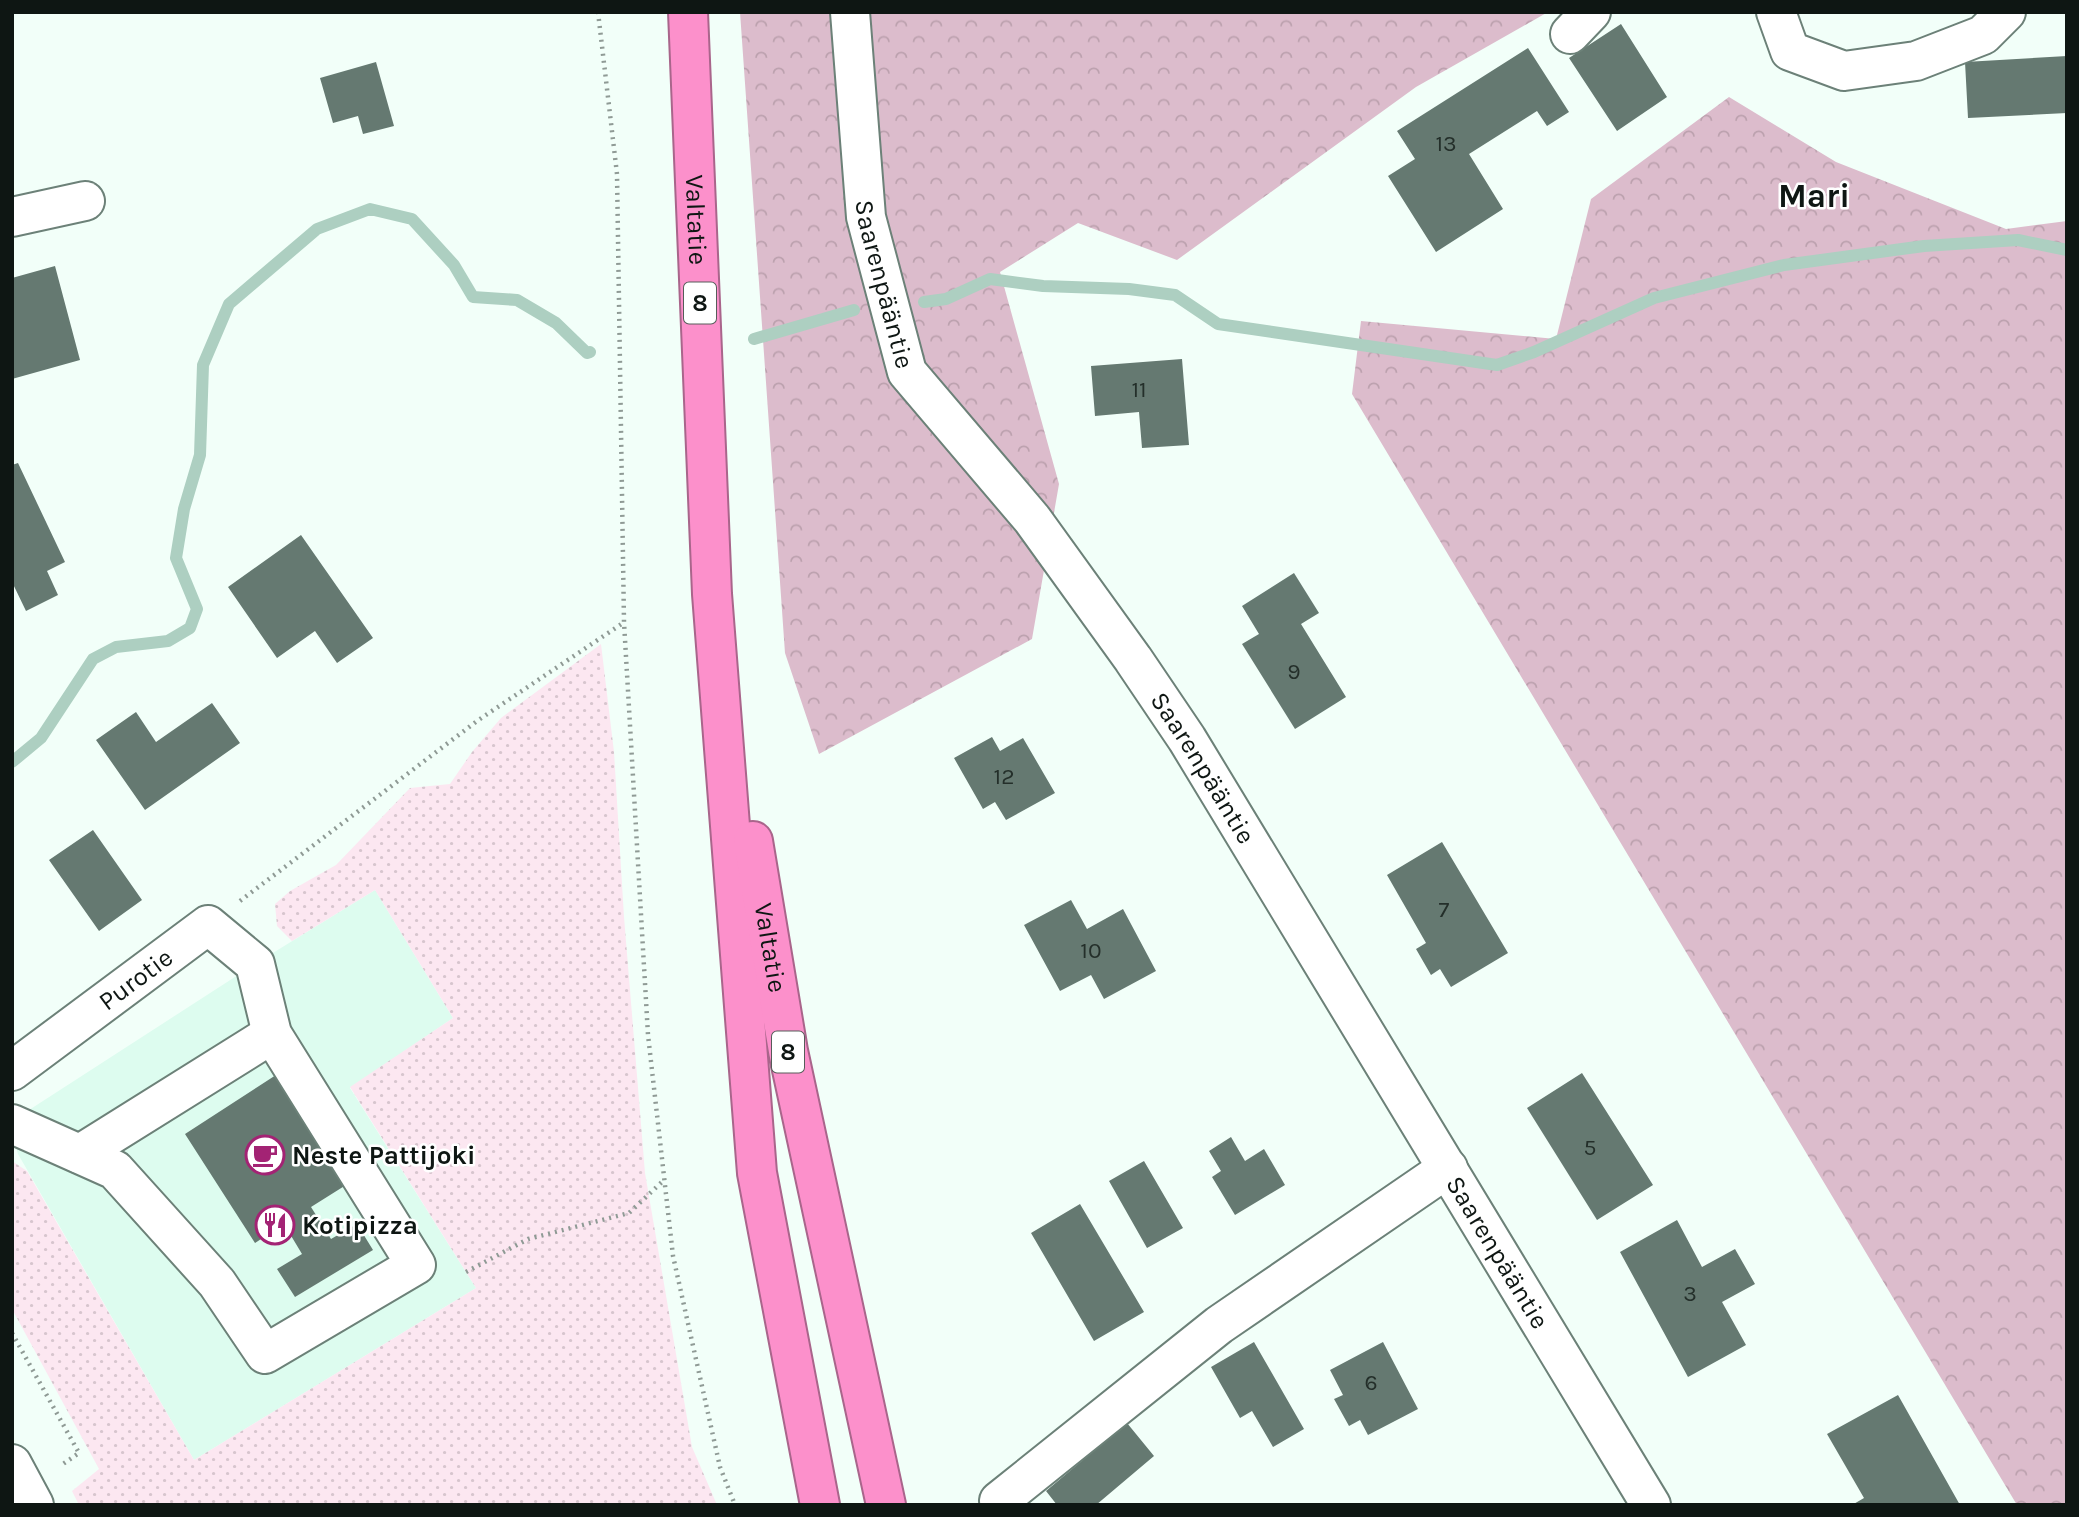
<svg xmlns="http://www.w3.org/2000/svg" width="2079" height="1517" viewBox="0 0 2079 1517" font-family="Karla,sans-serif">
	<style>
		.built { fill: #ddfcef }
		.grass { fill: url(#grass-dots) }
		.forest { fill: url(#forest-crowns) }
		.lines { fill: none; stroke-linecap: round; stroke-linejoin: round }
		.stream { stroke: #adcfc1; stroke-width: 12 }
		.building { fill: #657971 }
		.minor-casing { stroke: #6c8178; stroke-width: 42 }
		.highway-casing { stroke: #a9658b; stroke-width: 42 }
		.path { stroke: #8f9a95; stroke-width: 4.5; stroke-dasharray: 2 5; stroke-linecap: butt }
		.minor { stroke: #fff; stroke-width: 38 }
		.highway { stroke: #fc90cb; stroke-width: 38 }
		.labels { text-anchor: middle; dominant-baseline: central; stroke-width: 5; stroke-linejoin: round; paint-order: stroke }
		.number-label { font-size: 23px; fill: #242f2a }
		.shield { fill: #fff; stroke: #565c5a; stroke-width: 2 }
		.shield-label { font-size: 24px; font-weight: bold; fill: #0e1613 }
		.street-label { font-size: 26px; fill: #0e1613; stroke: #fff }
		.poi-label { font-size: 26px; font-weight: bold; fill: #0e1613; stroke: #fff; text-anchor: start }
		.district-label { font-size: 33px; font-weight: bold; fill: #0e1613; stroke: #fff }
	</style>
	<defs>
		<pattern id="grass-dots" width="8" height="8" patternUnits="userSpaceOnUse" patternTransform="scale(1.75)"><rect width="8" height="8" fill="#fce7f1"/><path d="M2 2h.1M6 6h.1" fill="none" stroke="#d7c5ce" stroke-width="1.8" stroke-linecap="round"/></pattern>
		<pattern id="forest-crowns" width="20" height="18" patternUnits="userSpaceOnUse" patternTransform="scale(1.75)"><rect width="20" height="18" fill="#dcbccc"/><path d="M2 6a3 3 0 1 1 6 0M12 15a3 3 0 1 1 6 0" fill="none" stroke="#bca1ae"/></pattern>
	</defs>
	<rect width="100%" height="100%" fill="#f2fff9"/>
	<path class="built" d="M 375,890 L 453,1018 L 350,1088 L 476,1288 L 194,1460 L 18,1154 L 12,1133 L 12,1121 L 255,964 Z"/>
	<path class="grass" d="M 601,644 L 614,752 L 624,917 L 645,1173 L 692,1447 L 717,1505 L 79,1505 L 72,1491 L 99,1469 L 12,1309 L 12,1161 L 27,1171 L 194,1460 L 476,1288 L 350,1087 L 453,1018 L 375,890 L 292,941 L 277,926 L 275,904 L 290,891 L 336,865 L 410,788 L 450,784 L 472,752 L 501,718 Z"/>
	<path class="forest" d="M 740,12 L 1548,12 L 1416,87 L 1177,260 L 1078,223 L 1000,272 L 1059,484 L 1032,639 L 819,754 L 785,653 Z
		M 1729,97 L 1836,162 L 2006,229 L 2067,221 L 2067,1505 L 2017,1505 L 1352,394 L 1361,321 L 1556,339 L 1591,199 Z"/>
	<g class="lines">
		<path class="stream" d="M 924,302 L 946,299 L 990,279 L 1043,286 L 1129,289 L 1175,295 L 1218,324 L 1497,365 L 1534,352 L 1654,298 L 1784,265 L 1924,246 L 2018,240 L 2067,250
			M 754,339 L 854,310
			M 12,762 L 41,738 L 93,659 L 116,647 L 168,641 L 190,628 L 197,609 L 176,558 L 184,509 L 200,455 L 203,365 L 229,304 L 317,229 L 370,209 L 412,219 L 454,265 L 473,297 L 517,300 L 556,323 L 587,353 L 590,352"/>
	</g>
	<path class="building" d="M 1621,24 L 1667,97 L 1617,131 L 1569,58 Z
		M 1528,48 L 1569,112 L 1547,126 L 1537,111 L 1469,154 L 1503,209 L 1436,252 L 1388,176 L 1415,159 L 1397,131 Z
		M 2067,56 L 2067,113 L 1968,118 L 1965,62 Z
		M 376,62 L 394,126 L 363,134 L 358,116 L 333,123 L 320,78 Z
		M 55,266 L 80,360 L 12,379 L 12,278 Z
		M 1182,359 L 1189,445 L 1142,448 L 1139,412 L 1095,416 L 1091,366 Z
		M 18,463 L 65,562 L 47,571 L 58,595 L 26,611 L 12,582 L 12,465 Z
		M 301,535 L 373,638 L 337,663 L 315,631 L 277,658 L 228,587 Z
		M 1294,573 L 1319,613 L 1301,624 L 1346,697 L 1295,729 L 1242,644 L 1259,634 L 1242,606 Z
		M 212,703 L 240,743 L 145,810 L 96,740 L 136,712 L 156,742 Z
		M 992,737 L 1000,751 L 1023,738 L 1055,793 L 1006,820 L 995,802 L 983,809 L 954,758 Z
		M 93,830 L 142,900 L 99,931 L 49,860 Z
		M 1442,842 L 1508,953 L 1451,987 L 1440,969 L 1431,975 L 1416,949 L 1426,943 L 1387,875 Z
		M 1071,900 L 1087,929 L 1123,909 L 1156,971 L 1104,999 L 1091,975 L 1060,991 L 1024,925 Z
		M 1582,1073 L 1653,1185 L 1597,1220 L 1527,1108 Z
		M 276,1075 L 346,1185 L 311,1207 L 331,1239 L 357,1224 L 373,1250 L 295,1297 L 277,1269 L 302,1254 L 284,1224 L 255,1243 L 185,1134 Z
		M 1231,1137 L 1245,1161 L 1264,1149 L 1285,1185 L 1235,1215 L 1212,1177 L 1221,1171 L 1209,1151 Z
		M 1144,1161 L 1183,1228 L 1147,1248 L 1109,1181 Z
		M 1080,1204 L 1144,1312 L 1094,1341 L 1031,1233 Z
		M 1677,1220 L 1702,1267 L 1735,1249 L 1755,1284 L 1722,1302 L 1746,1345 L 1688,1377 L 1620,1252 Z
		M 1254,1342 L 1304,1429 L 1273,1447 L 1252,1411 L 1240,1418 L 1211,1367 Z
		M 1383,1342 L 1418,1409 L 1368,1435 L 1360,1420 L 1349,1426 L 1334,1399 L 1343,1395 L 1330,1370 Z
		M 1898,1395 L 1960,1505 L 1852,1505 L 1864,1498 L 1827,1434 Z
		M 1127,1423 L 1154,1456 L 1096,1505 L 1057,1505 L 1046,1491 Z"/>
	<g class="lines">
		<defs>
			<g id="minor">
				<path id="s1" d="M 850,12 L 866,217 L 907,372 L 1032,519 L 1133,659 L 1187,739 L 1651,1505"/>
				<path d="M 1776,12 L 1790,51 L 1844,71 L 1916,61 L 1983,35 L 2006,12"/>
				<path d="M 1570,34 L 1591,12"/>
				<path d="M 12,217 L 85,201"/>
				<path id="s2" d="M 12,1071 L 208,925 L 255,964 L 272,1034 L 416,1265 L 265,1354 L 217,1283 L 115,1170 L 12,1124"/>
				<path d="M 80,1154 L 272,1034"/>
				<path d="M 12,1464 L 34,1505"/>
				<path d="M 999,1501 L 1219,1325 L 1448,1168"/>
			</g>
			<g id="highway">
				<path id="s3" d="M 688,12 L 712,594 L 757,1173 L 820,1505"/>
				<path id="s4" d="M 753,841 L 788,1051 L 886,1505"/>
			</g>
		</defs>
		<use href="#minor" class="minor-casing"/>
		<use href="#highway" class="highway-casing"/>
		<path class="path" d="M 598,12 L 617,174 L 624,622 L 648,1035 L 673,1256 L 720,1467 L 735,1505
			M 240,901 L 477,721 L 623,623
			M 466,1272 L 528,1239 L 629,1213 L 664,1180
			M 12,1333 L 79,1453 L 60,1466"/>
		<use href="#minor" class="minor"/>
		<use href="#highway" class="highway"/>
	</g>
	<defs>
		<symbol id="cafe-ring" viewBox="-11 -11 22 22"><circle r="9.5" fill="#fff" stroke="#a32374" stroke-width="1.5"/><path d="M-5.5-4.5H6V0H3Q3 3.5 0 3.5H-2.5Q-5.5 3.5-5.5 0ZM3-3.2v2h1.7v-2ZM-6 4.5H4V6H-6Z" fill="#a32374"/></symbol>
		<symbol id="restaurant-ring" viewBox="-11 -11 22 22"><circle r="9.5" fill="#fff" stroke="#a32374" stroke-width="1.5"/><path d="M-5-6h1v4h1v-4h1v4h1v-4h1v5L-1.5 .5V6h-2V.5L-5-1ZM5-6V6H3V1.5H1.5Q1.5-4 5-6Z" fill="#a32374"/></symbol>
	</defs>
	<g fill-rule="evenodd">
		<use href="#cafe-ring" x="243" y="1133" width="44" height="44"/>
		<use href="#restaurant-ring" x="253" y="1203" width="44" height="44"/>
	</g>
	<g class="labels">
		<g class="number-label">
			<text x="1446" y="143">13</text>
			<text x="1139" y="389">11</text>
			<text x="1294" y="671">9</text>
			<text x="1004" y="776">12</text>
			<text x="1444" y="909">7</text>
			<text x="1091" y="950">10</text>
			<text x="1590" y="1147">5</text>
			<text x="1690" y="1293">3</text>
			<text x="1371" y="1382">6</text>
		</g>
		<g class="shield">
			<rect x="684" y="282.5" width="32" height="41" rx="5"/>
			<rect x="772" y="1031.5" width="32" height="41" rx="5"/>
		</g>
		<g class="shield-label">
			<text x="700" y="303">8</text>
			<text x="788" y="1052">8</text>
		</g>
		<g class="street-label">
			<text stroke="none"><textPath href="#s3" startOffset="208">Valtatie</textPath></text>
			<text stroke="none"><textPath href="#s1" startOffset="275">Saarenpääntie</textPath></text>
			<text stroke="none"><textPath href="#s1" startOffset="861">Saarenpääntie</textPath></text>
			<text stroke="none"><textPath href="#s4" startOffset="108">Valtatie</textPath></text>
			<text stroke="none"><textPath href="#s2" startOffset="154">Purotie</textPath></text>
			<text stroke="none"><textPath href="#s1" startOffset="1428">Saarenpääntie</textPath></text>
		</g>
		<g class="poi-label">
			<text x="292" y="1155">Neste Pattijoki</text>
			<text x="302" y="1225">Kotipizza</text>
		</g>
		<g class="district-label">
			<text x="1814" y="196">Mari</text>
		</g>
	</g>
	<rect width="2079" height="1517" fill="none" stroke="#0e1613" stroke-width="28"/>
</svg>
